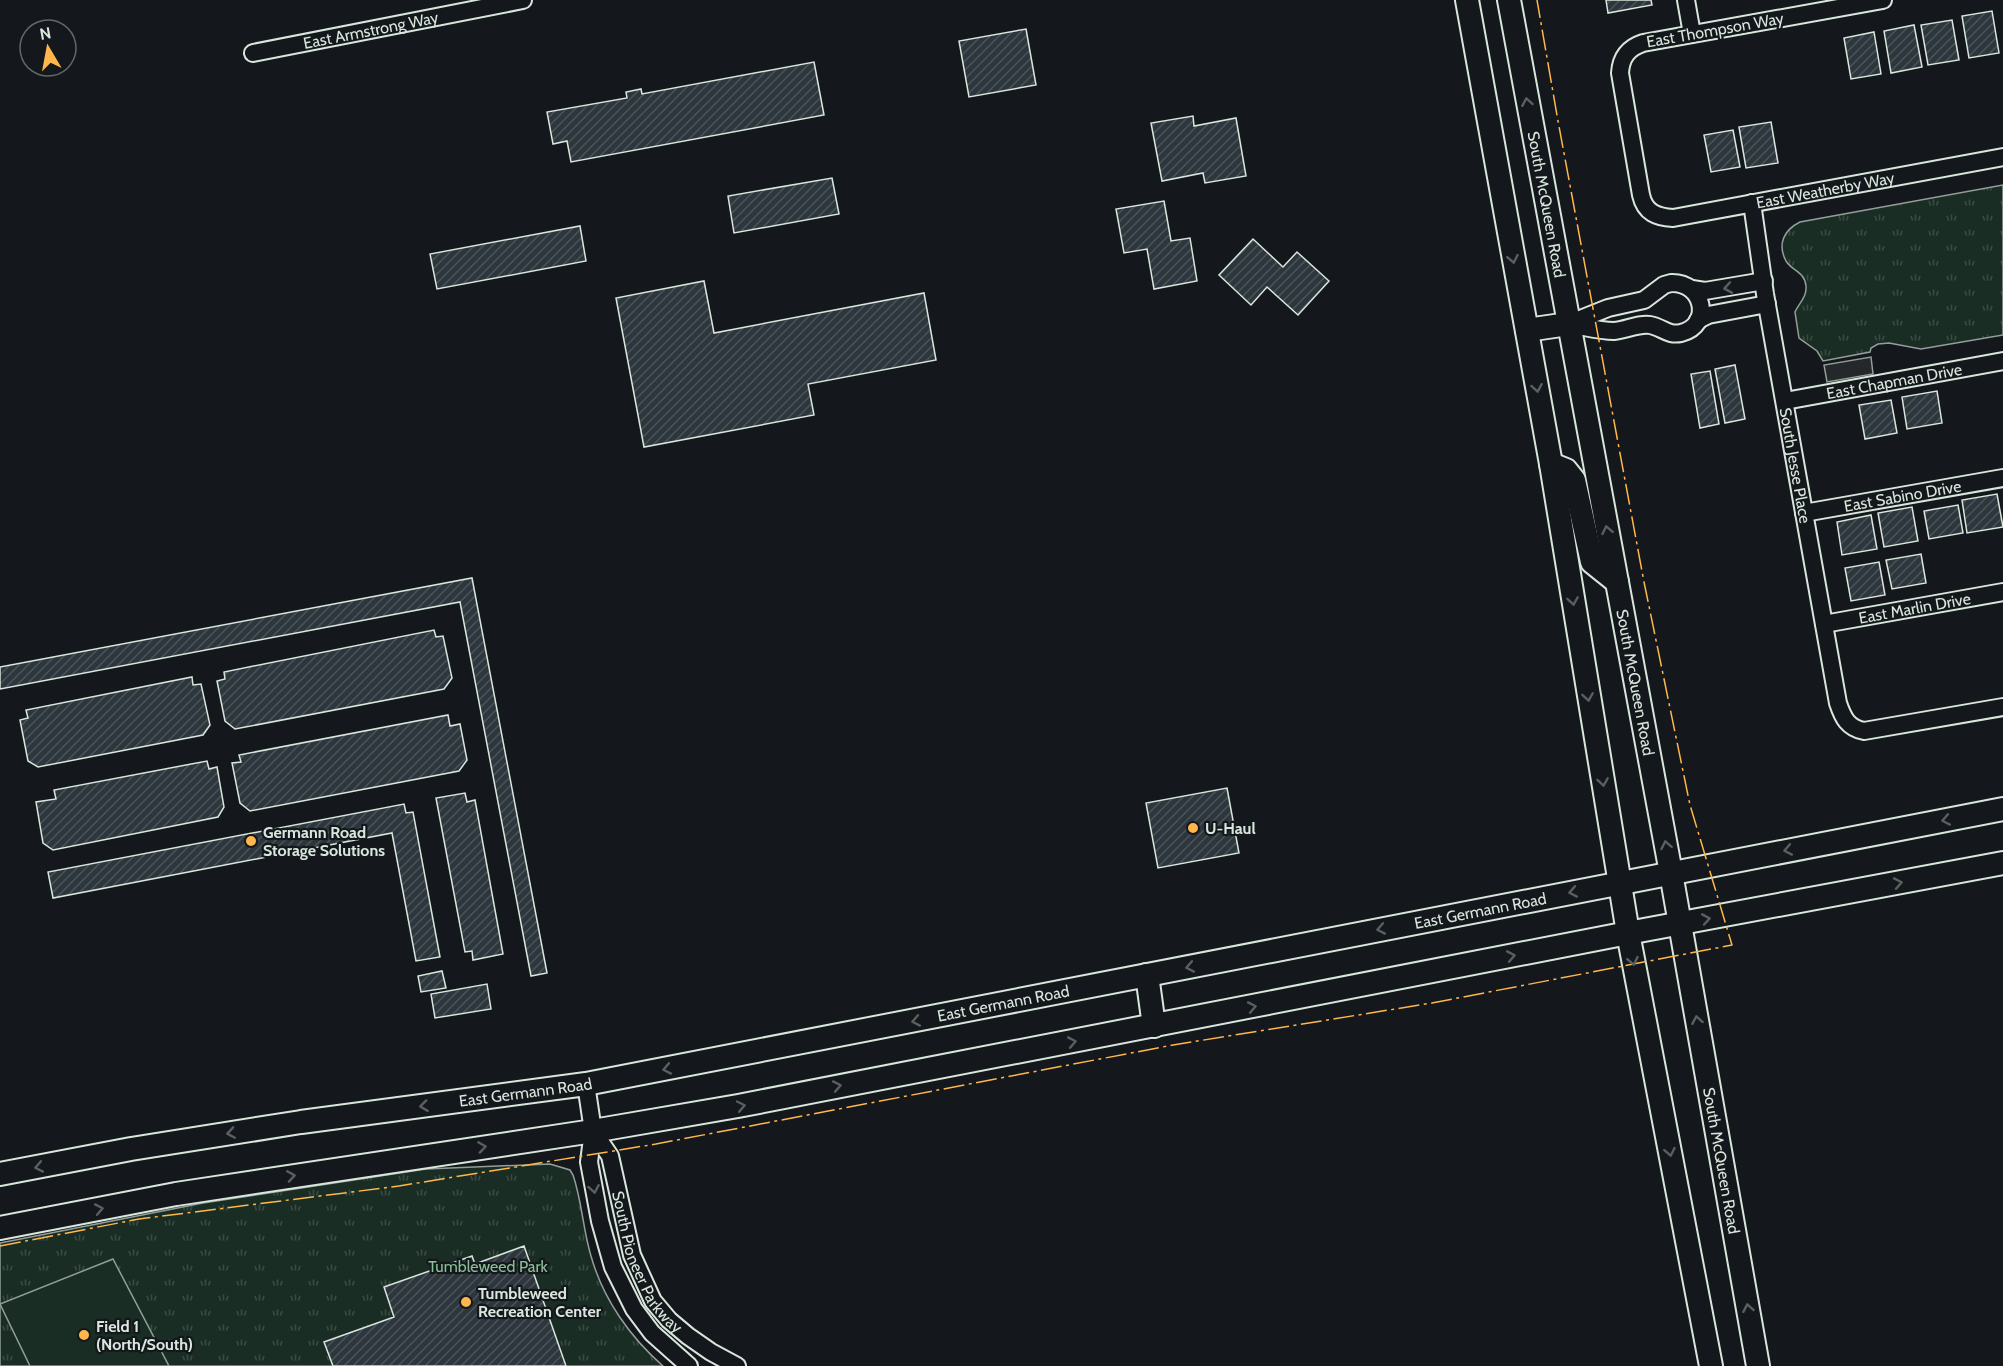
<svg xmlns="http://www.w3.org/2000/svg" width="2003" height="1366" viewBox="0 0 2003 1366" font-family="Cabin,sans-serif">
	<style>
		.park { fill: url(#park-tufts); stroke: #939e99; stroke-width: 1.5 }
		.pitch { fill: #1a2d24; stroke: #939e99; stroke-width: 1.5 }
		.parking { fill: #24282b; stroke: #939e99; stroke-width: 1.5 }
		.building { fill: url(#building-hatch); stroke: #d8e6dc; stroke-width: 1.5 }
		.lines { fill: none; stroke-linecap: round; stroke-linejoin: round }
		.minor-casing { stroke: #d8e6dc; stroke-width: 20 }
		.secondary-casing { stroke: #d8e6dc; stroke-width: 26 }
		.minor { stroke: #14181c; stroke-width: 16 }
		.secondary { stroke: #14181c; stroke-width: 22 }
		.power { stroke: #ffb74d; stroke-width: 1.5; stroke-dasharray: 21 4.5 3 4.5; stroke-linecap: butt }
		.oneway { stroke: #59605f }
		.poi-dot { fill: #ffb74d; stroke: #14181c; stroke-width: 2 }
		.labels { text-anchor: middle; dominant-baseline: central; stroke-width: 4.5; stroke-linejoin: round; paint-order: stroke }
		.street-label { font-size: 16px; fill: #d8e6dc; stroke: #14181c }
		.poi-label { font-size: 16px; font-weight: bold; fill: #d8e6dc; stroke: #14181c; text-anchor: start }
		.park-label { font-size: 16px; fill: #8ac095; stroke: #14181c }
	</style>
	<defs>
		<pattern id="park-tufts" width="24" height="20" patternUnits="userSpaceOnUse" patternTransform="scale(1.5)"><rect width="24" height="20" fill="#1a2d24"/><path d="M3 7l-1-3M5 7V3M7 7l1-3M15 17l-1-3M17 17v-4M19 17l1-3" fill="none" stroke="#3b4b43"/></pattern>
		<pattern id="building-hatch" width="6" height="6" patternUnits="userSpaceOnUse" patternTransform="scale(1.5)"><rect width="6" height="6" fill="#2c363c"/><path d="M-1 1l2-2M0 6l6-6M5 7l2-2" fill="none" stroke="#4a5358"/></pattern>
	</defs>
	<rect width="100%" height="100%" fill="#14181c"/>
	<path class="park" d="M 2003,185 L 2003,335 L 1921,349 L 1889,343 L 1878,344 L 1871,348 L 1870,352 L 1823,361 L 1817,351 L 1799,338 L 1795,312 C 1799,303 1807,297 1806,286 C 1805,272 1792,271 1786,261 C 1777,244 1784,230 1800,222 Z
		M 550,1164 L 570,1170 L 573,1175 C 582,1201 583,1230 591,1256 C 603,1299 630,1337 663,1366 L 0,1366 L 0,1243 L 203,1203 L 426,1169 Z"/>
	<path class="pitch" d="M 113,1259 L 169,1366 L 30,1366 L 0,1304 Z"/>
	<path class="parking" d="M 1871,357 L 1873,374 L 1827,382 L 1824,365 Z"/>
	<path class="building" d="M 1606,0 L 1651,0 L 1652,5 L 1608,13 Z
		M 1992,11 L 1999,53 L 1969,58 L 1962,16 Z
		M 1952,20 L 1959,60 L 1928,65 L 1921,25 Z
		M 1914,25 L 1922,67 L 1891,73 L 1884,31 Z
		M 1026,29 L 1036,85 L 969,97 L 959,41 Z
		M 1874,32 L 1881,74 L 1851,79 L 1844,38 Z
		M 814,62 L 824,115 L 571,162 L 567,141 L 553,144 L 547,112 L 627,98 L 626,92 L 641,89 L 642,94 Z
		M 1193,116 L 1194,126 L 1236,118 L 1246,176 L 1205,183 L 1203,173 L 1162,181 L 1151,123 Z
		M 1771,122 L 1778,163 L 1746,168 L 1739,127 Z
		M 1733,130 L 1740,167 L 1711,172 L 1704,135 Z
		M 832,178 L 839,214 L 734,233 L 728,196 Z
		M 1164,201 L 1171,241 L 1190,238 L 1197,281 L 1154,289 L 1147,249 L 1124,253 L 1116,209 Z
		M 580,226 L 586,261 L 437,289 L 430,254 Z
		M 1253,239 L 1283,267 L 1297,252 L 1329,281 L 1298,315 L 1267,287 L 1251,305 L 1219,275 Z
		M 704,281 L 714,333 L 924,293 L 936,360 L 808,384 L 814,415 L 644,447 L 616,298 Z
		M 1735,365 L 1745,419 L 1725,423 L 1715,369 Z
		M 1710,371 L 1719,424 L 1700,428 L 1691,374 Z
		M 1937,391 L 1942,423 L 1907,429 L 1902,397 Z
		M 1891,400 L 1897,433 L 1865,439 L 1859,405 Z
		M 1997,494 L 2003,527 L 1967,533 L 1962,500 Z
		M 1958,505 L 1963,533 L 1929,539 L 1924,511 Z
		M 1912,507 L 1918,541 L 1884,547 L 1878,513 Z
		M 1871,515 L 1877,549 L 1842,555 L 1837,522 Z
		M 1921,554 L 1926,583 L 1892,589 L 1886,560 Z
		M 1879,562 L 1885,595 L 1851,601 L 1845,568 Z
		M 472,578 L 547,973 L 531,976 L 460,602 L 0,689 L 0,667 Z
		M 434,630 L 436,637 L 443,636 L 452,678 L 444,689 L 235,729 L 225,721 L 217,681 L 225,679 L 224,672 Z
		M 192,677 L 193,685 L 201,684 L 210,725 L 203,735 L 38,767 L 28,761 L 20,720 L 28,718 L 26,710 Z
		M 448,715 L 450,726 L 460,724 L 467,760 L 459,771 L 250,811 L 240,803 L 232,763 L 241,762 L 239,755 Z
		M 207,761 L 209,769 L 217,767 L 224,807 L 218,817 L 53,850 L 43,843 L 36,802 L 56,799 L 54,790 Z
		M 1227,788 L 1239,853 L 1158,868 L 1146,803 Z
		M 465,793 L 467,802 L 475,800 L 503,954 L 473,960 L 472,951 L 465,952 L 436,798 Z
		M 404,804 L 406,813 L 413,812 L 440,957 L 416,961 L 392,833 L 53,898 L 48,872 Z
		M 442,971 L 446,988 L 421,992 L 418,976 Z
		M 487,984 L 491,1009 L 435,1018 L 431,994 Z
		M 524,1246 L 566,1366 L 333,1366 L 324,1342 L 394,1317 L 384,1287 L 472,1256 L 475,1264 Z"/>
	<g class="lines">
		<defs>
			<g id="minor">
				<path d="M 1686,0 L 1692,34"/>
				<path id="s1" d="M 1883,0 L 1643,43 C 1628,48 1621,57 1620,73 L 1641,195 C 1645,213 1657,217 1673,218 L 2003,157"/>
				<path id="s2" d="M 253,53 L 523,0"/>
				<path id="s3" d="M 1752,203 L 1765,294 L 1838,703 C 1843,718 1848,728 1864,731 L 2003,707"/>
				<path d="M 1671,283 C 1704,282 1713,325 1681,333 C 1668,336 1662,327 1650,325 C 1639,323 1626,330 1614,331 C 1599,331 1582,326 1568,324 L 1608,308 L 1644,300 L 1664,285 Z"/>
				<path d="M 1692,289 L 1705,291 L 1764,281"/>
				<path d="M 1698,320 L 1708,315 L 1767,304"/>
				<path id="s4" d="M 1785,401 L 2003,361"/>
				<path id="s5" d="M 1804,513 L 2003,478"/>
				<path id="s6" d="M 1824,624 L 2003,592"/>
				<path d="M 586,1084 L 593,1131 L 589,1162 L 600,1221 L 613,1267 L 634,1309 L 652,1333 L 689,1366"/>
				<path id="s7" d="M 593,1131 L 610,1156 L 632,1255 L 653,1301 L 669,1320 L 688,1336 L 711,1352 L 737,1366"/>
			</g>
			<g id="secondary">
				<path d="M 1467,0 L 1551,464 L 1628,933 L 1711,1366"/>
				<path id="s8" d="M 1509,0 L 1671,873 L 1758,1366"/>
				<path d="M 1527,330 L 1568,324"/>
				<path d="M 1551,464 L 1566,470 L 1574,480 L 1592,562 L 1617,582"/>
				<path d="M 1147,975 L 1154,1026"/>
				<path id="s9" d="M 0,1174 L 131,1149 L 301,1122 L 586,1084 L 2003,809"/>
				<path d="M 0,1228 L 176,1194 L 593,1131 L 738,1106 L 1628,933 L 2003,863"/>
			</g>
		</defs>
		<use href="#minor" class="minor-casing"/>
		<use href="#secondary" class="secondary-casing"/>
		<use href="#minor" class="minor"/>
		<use href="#secondary" class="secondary"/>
		<path class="power" d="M 0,1246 L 139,1219 L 399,1186 L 656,1144 L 1173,1045 L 1432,1003 L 1732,945 L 1690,805 L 1644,582 L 1558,121 L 1537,0"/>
	</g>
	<defs><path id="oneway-chevron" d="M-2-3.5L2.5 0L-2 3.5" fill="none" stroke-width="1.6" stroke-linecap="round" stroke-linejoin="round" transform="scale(1.5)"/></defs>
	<g class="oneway">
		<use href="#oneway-chevron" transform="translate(1527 102) rotate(-100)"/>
		<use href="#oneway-chevron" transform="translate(1513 259) rotate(79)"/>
		<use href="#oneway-chevron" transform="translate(1728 288) rotate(170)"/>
		<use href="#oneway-chevron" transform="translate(1537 388) rotate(80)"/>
		<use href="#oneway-chevron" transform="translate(1607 530) rotate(-101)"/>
		<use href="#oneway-chevron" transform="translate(1573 601) rotate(81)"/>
		<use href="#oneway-chevron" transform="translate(1588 697) rotate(81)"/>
		<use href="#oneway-chevron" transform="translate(1603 782) rotate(81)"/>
		<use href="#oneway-chevron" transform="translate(1946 820) rotate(169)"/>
		<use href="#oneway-chevron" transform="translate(1666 845) rotate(-101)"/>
		<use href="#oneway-chevron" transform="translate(1788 850) rotate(169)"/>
		<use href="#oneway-chevron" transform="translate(1898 883) rotate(-11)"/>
		<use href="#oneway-chevron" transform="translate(1573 892) rotate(169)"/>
		<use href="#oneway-chevron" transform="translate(1706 919) rotate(-10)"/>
		<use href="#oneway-chevron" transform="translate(1381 929) rotate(169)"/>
		<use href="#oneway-chevron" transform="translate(1511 956) rotate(-11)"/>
		<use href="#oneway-chevron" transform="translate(1633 961) rotate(79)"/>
		<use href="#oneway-chevron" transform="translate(1190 967) rotate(169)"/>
		<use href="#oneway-chevron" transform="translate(1252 1007) rotate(-11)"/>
		<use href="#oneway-chevron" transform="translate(1697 1020) rotate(-100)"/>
		<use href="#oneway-chevron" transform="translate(916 1021) rotate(169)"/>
		<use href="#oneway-chevron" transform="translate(1072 1042) rotate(-11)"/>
		<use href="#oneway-chevron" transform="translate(667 1069) rotate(169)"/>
		<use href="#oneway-chevron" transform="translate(837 1086) rotate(-11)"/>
		<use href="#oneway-chevron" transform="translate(424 1106) rotate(173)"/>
		<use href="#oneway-chevron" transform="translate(741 1106) rotate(-12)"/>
		<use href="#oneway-chevron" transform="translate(231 1133) rotate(171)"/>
		<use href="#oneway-chevron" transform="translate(482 1147) rotate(-8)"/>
		<use href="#oneway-chevron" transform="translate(1670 1152) rotate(79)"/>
		<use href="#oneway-chevron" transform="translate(39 1167) rotate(169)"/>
		<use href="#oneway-chevron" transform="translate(291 1176) rotate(-9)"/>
		<use href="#oneway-chevron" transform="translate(594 1189) rotate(80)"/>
		<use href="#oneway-chevron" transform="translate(99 1209) rotate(-11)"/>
		<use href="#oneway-chevron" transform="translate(1748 1308) rotate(-100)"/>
	</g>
	<g class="poi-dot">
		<circle cx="1193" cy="828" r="6"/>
		<circle cx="251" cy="841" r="6"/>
		<circle cx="466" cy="1302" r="6"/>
		<circle cx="84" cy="1335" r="6"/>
	</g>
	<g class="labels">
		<g class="street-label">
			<text stroke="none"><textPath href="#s2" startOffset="120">East Armstrong Way</textPath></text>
			<text transform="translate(1715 30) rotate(-10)">East Thompson Way</text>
			<text stroke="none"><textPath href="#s1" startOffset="606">East Weatherby Way</textPath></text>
			<text stroke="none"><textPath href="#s8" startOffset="208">South McQueen Road</textPath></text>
			<text stroke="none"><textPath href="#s4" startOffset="111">East Chapman Drive</textPath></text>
			<text stroke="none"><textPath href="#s3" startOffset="266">South Jesse Place</textPath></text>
			<text stroke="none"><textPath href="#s5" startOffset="100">East Sabino Drive</textPath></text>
			<text stroke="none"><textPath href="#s6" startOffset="92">East Marlin Drive</textPath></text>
			<text stroke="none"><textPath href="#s8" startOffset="694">South McQueen Road</textPath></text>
			<text stroke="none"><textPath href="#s9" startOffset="1504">East Germann Road</textPath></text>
			<text stroke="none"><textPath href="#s9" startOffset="1018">East Germann Road</textPath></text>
			<text stroke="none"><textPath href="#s9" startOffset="532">East Germann Road</textPath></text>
			<text stroke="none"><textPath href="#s8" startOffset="1180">South McQueen Road</textPath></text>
			<text stroke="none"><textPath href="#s7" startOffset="144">South Pioneer Parkway</textPath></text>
		</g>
		<g class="poi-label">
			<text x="1205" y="828">U-Haul</text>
			<text x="263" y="832">Germann Road<tspan x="263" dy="18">Storage Solutions</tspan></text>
			<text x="478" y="1293">Tumbleweed<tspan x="478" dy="18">Recreation Center</tspan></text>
			<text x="96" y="1326">Field 1<tspan x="96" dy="18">(North/South)</tspan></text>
		</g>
		<g class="park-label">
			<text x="488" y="1266">Tumbleweed Park</text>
		</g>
	</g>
	<g transform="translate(48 48) rotate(350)"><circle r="28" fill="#14181c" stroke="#626a69" stroke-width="1.5"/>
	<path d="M0-4.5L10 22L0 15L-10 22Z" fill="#ffb74d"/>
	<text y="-9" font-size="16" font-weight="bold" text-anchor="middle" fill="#d8e6dc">N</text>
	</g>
</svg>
